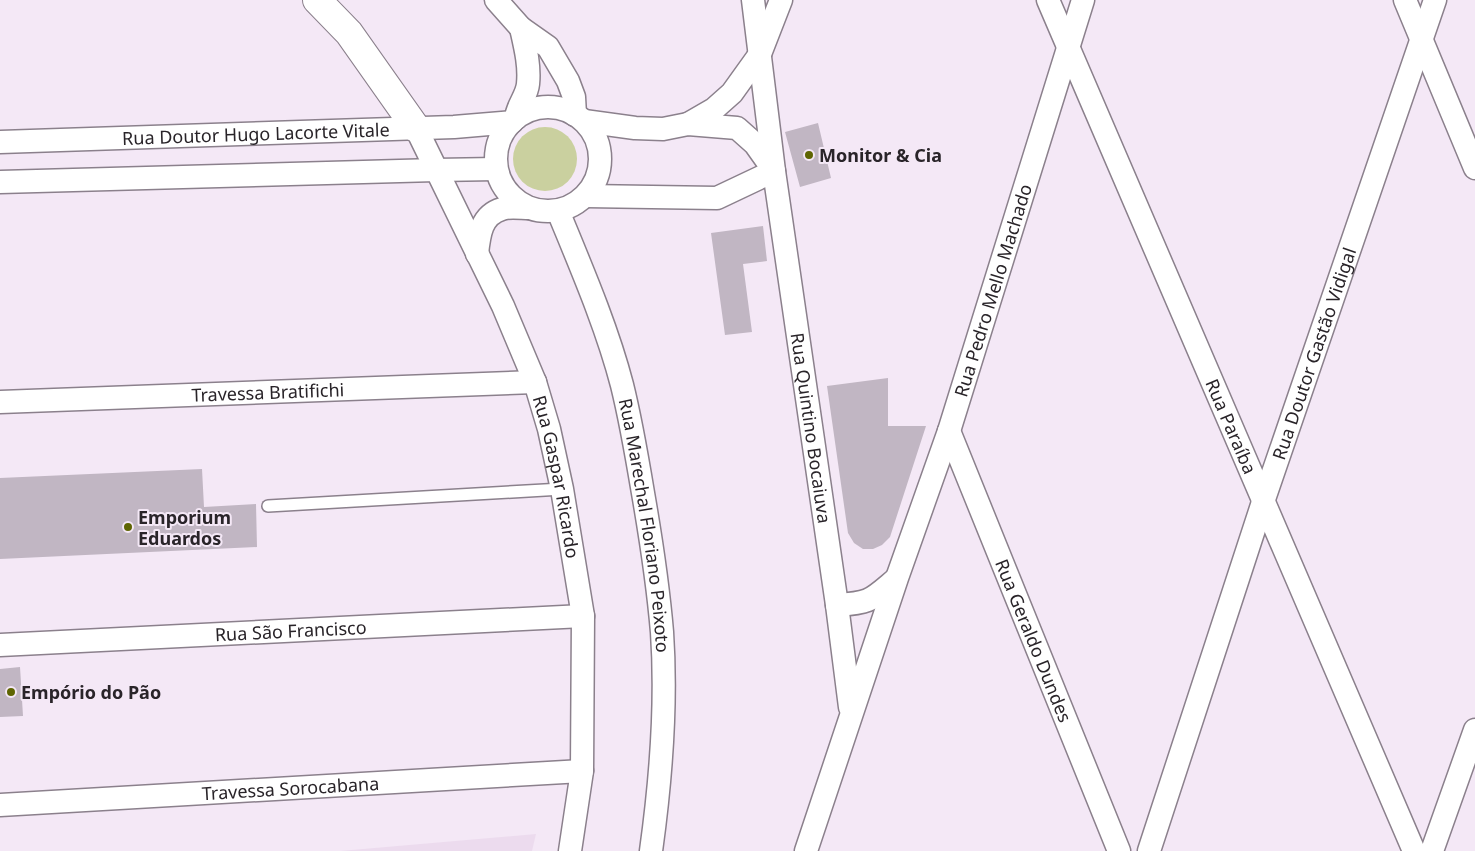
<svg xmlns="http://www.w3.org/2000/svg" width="1475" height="851" viewBox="0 0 1475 851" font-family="'Noto Sans',sans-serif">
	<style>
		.built { fill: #ecdbee }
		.green { fill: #cad09f }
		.building { fill: #c1b6c3 }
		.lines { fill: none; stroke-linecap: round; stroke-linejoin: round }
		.service-casing { stroke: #8b808c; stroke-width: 14 }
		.minor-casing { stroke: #8b808c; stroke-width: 25 }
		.tertiary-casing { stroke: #8b808c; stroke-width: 30 }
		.service { stroke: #fff; stroke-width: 11 }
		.minor { stroke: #fff; stroke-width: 22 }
		.tertiary { stroke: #fff; stroke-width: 28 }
		.poi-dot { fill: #5e6502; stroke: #f4e8f6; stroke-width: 2 }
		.labels { text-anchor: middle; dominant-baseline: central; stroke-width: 4; stroke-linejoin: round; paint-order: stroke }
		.street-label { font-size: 18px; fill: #292429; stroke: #f4e8f6 }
		.poi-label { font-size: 18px; font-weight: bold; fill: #292429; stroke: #f4e8f6; text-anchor: start }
	</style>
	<rect width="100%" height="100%" fill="#f4e8f6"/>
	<path class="built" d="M 536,834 L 532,851 L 340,851 Z"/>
	<path class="green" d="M513 159a32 32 0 1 1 64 0a32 32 0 1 1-64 0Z"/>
	<path class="building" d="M 818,123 L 831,178 L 800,187 L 785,132 Z
		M 763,226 L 767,261 L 743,264 L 752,332 L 725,335 L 711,233 Z
		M 888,378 L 888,426 L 926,426 L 890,537 L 882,545 L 873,549 L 863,549 L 854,543 L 848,533 L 827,386 Z
		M 202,469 L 204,507 L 256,504 L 257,547 L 0,559 L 0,478 Z
		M 20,667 L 23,716 L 0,717 L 0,669 Z"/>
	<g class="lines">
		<defs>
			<path id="service" d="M 268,506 L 562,489"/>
			<g id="minor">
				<path d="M 496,0 L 521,28 L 548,47 L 568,81 L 574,97 L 575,115"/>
				<path id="s1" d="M 753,0 L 774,171 L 837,605 L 850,707"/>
				<path id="s2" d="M 1048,0 L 1414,851"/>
				<path d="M 1405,0 L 1475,168"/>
				<circle cx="548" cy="159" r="52"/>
				<path d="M 516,118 C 517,106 527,96 528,84 C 530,65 525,46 521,28"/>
				<path d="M 584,121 L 635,128 L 663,129 L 688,124 L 737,128 L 755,144 L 772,168"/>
				<path d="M 688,124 L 714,109 L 732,93 L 760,54 L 781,0"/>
				<path id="s3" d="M 416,128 L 503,306 L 535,382 L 549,429 L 562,489 L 583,616 L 582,771 L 570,851"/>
				<path id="s4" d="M 0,142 L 454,127 L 512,122"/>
				<path d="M 0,182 L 436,170 L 496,169"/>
				<path d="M 586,196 L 717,198 L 774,171"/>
				<path id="s5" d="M 558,211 C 581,267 607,327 622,385 C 631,421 637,457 643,493 C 651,539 658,585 662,632 C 667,705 661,779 651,851"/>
				<path d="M 477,254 C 479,235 481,215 502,209 C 509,206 521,208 529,208"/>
				<path id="s6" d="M 0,402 L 535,382"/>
				<path id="s7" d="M 949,431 L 1119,851"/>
				<path d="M 837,605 C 871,603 871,600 896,579"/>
				<path id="s8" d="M 0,645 L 583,616"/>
				<path id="s9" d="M 0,805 L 582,771"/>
				<path id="s10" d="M 806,851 L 897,578 L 949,431 L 1083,0"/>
				<path id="s11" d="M 1149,851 L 1263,502 L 1435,0"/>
				<path d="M 1432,851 L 1475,730"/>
			</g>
			<path id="tertiary" d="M 317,0 L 349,33 L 416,128"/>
		</defs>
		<use href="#service" class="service-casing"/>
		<use href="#minor" class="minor-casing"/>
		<use href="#tertiary" class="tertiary-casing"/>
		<use href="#service" class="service"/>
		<use href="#minor" class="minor"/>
		<use href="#tertiary" class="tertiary"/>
	</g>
	<g class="poi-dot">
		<circle cx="809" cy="155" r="5"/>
		<circle cx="128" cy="527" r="5"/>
		<circle cx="11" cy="692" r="5"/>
	</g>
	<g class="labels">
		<g class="street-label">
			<text stroke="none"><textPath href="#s4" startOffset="256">Rua Doutor Hugo Lacorte Vitale</textPath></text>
			<text stroke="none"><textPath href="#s10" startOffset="591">Rua Pedro Mello Machado</textPath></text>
			<text stroke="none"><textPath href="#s11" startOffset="524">Rua Doutor Gastão Vidigal</textPath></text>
			<text stroke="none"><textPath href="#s6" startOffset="268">Travessa Bratifichi</textPath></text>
			<text stroke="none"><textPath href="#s2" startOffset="464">Rua Paraíba</textPath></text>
			<text stroke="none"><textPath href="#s1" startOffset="432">Rua Quintino Bocaiuva</textPath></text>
			<text stroke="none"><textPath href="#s3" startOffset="378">Rua Gaspar Ricardo</textPath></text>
			<text stroke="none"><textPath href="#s5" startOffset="328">Rua Marechal Floriano Peixoto</textPath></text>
			<text stroke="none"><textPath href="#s8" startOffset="291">Rua São Francisco</textPath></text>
			<text stroke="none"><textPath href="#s7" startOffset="226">Rua Geraldo Dundes</textPath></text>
			<text stroke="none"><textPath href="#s9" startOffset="291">Travessa Sorocabana</textPath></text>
		</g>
		<g class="poi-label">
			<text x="819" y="155">Monitor &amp; Cia</text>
			<text x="138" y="517">Emporium<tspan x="138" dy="21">Eduardos</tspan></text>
			<text x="21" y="692">Empório do Pão</text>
		</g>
	</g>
</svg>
